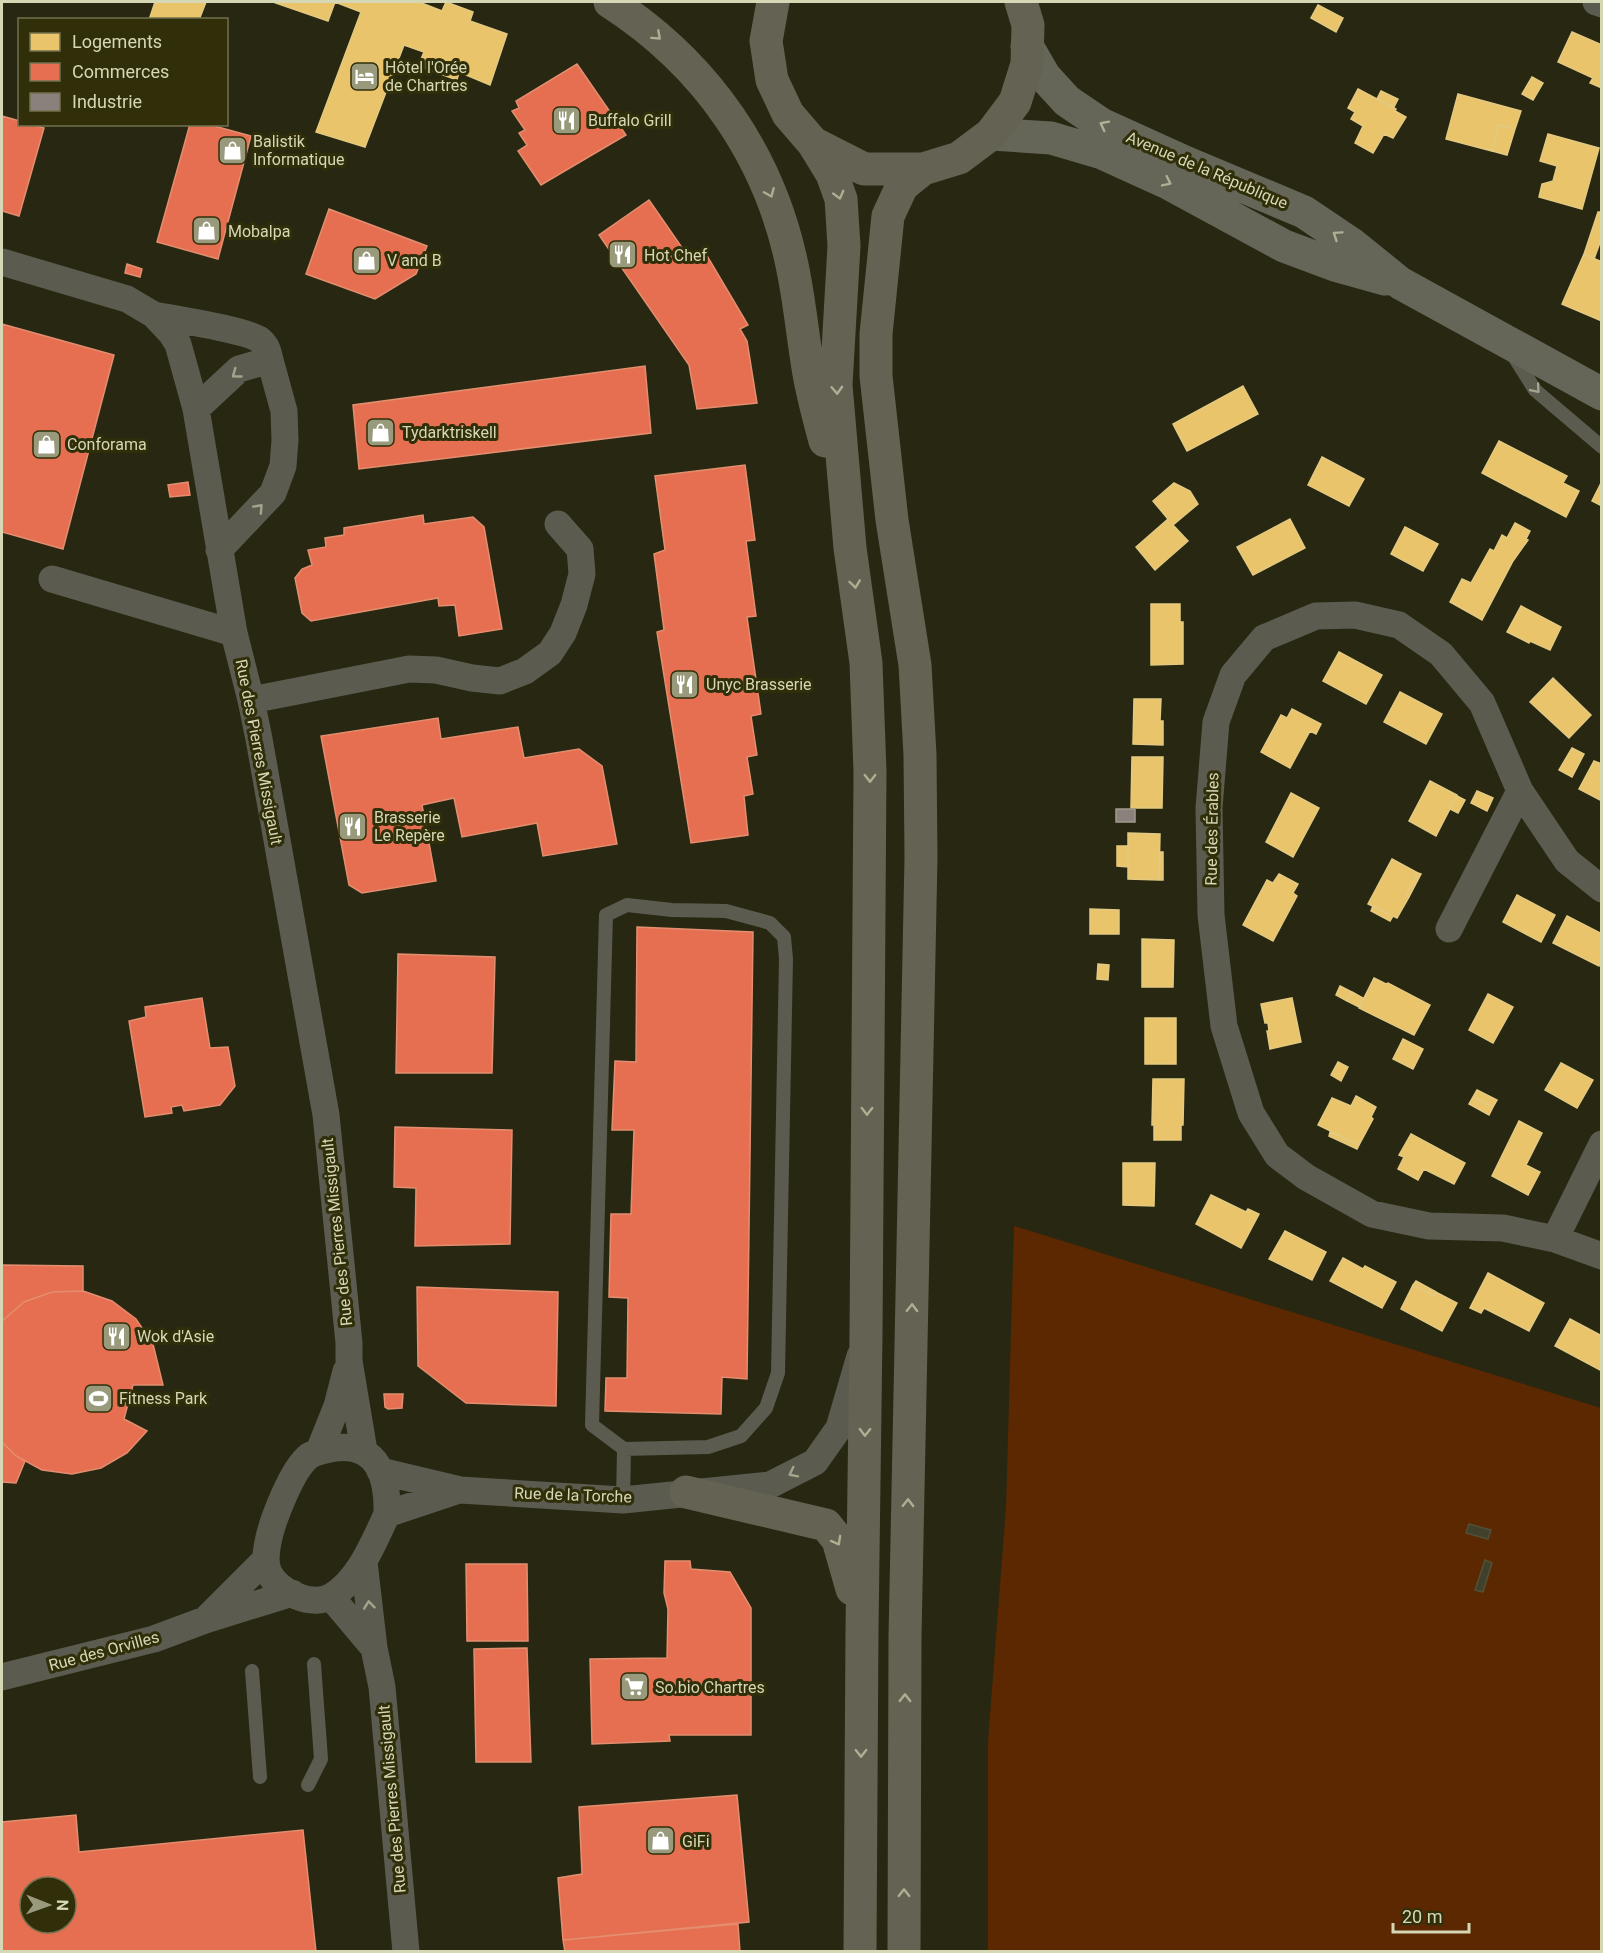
<svg xmlns="http://www.w3.org/2000/svg" width="1603" height="1953" viewBox="0 0 1603 1953" font-family="Roboto,sans-serif">
	<style>
		.green { fill: #5b2802 }
		.homes { fill: #e9c46a; stroke: #e3ca80; stroke-width: 1.5 }
		.shops { fill: #e76f51; stroke: #e28e6f; stroke-width: 1.5; fill-rule: evenodd }
		.industry { fill: #8a817c; stroke: #a19b8d; stroke-width: 1.5 }
		.building { fill: #41402b; stroke: #515137; stroke-width: 1.5 }
		.lines { fill: none; stroke-linecap: round; stroke-linejoin: round }
		.lane { stroke: #5b5b50; stroke-width: 14 }
		.street { stroke: #5b5b50; stroke-width: 27 }
		.secondary { stroke: #656558; stroke-width: 33 }
		.primary { stroke: #636253; stroke-width: 33 }
		.oneway { stroke: #aeae93 }
		.oneway2 { stroke: #aeaf94 }
		.oneway3 { stroke: #a5a58d }
		.labels { text-anchor: middle; dominant-baseline: central; stroke-width: 6; stroke-linejoin: round; paint-order: stroke }
		.poi-label { font-size: 16px; fill: #d6d7b5; stroke: #302f0a; text-anchor: start }
		.street-label { font-size: 16px; fill: #d6d7b5; stroke: #302f0a }
	</style>
	<rect width="100%" height="100%" fill="#282712"/>
	<path class="green" d="M 1014,1226 L 1601,1408 L 1601,1951 L 988,1952 L 988,1741 L 1006,1507 Z"/>
	<path class="homes" d="M 155,2 L 206,2 L 199,20 L 149,20 Z
		M 273,2 L 419,2 L 442,11 L 446,2 L 473,12 L 470,21 L 507,34 L 490,85 L 459,72 L 457,80 L 418,66 L 424,52 L 404,45 L 365,147 L 316,132 L 361,12 L 335,2 L 328,21 Z
		M 1318,5 L 1343,18 L 1336,32 L 1311,18 Z
		M 1572,32 L 1602,45 L 1602,88 L 1590,83 L 1593,78 L 1558,62 Z
		M 1532,77 L 1543,83 L 1533,100 L 1522,94 Z
		M 1358,89 L 1396,109 L 1395,111 L 1406,117 L 1393,138 L 1384,134 L 1373,153 L 1355,143 L 1363,126 L 1351,119 L 1355,112 L 1348,108 Z
		M 1381,91 L 1398,99 L 1394,107 L 1377,99 Z
		M 1458,94 L 1521,111 L 1515,129 L 1499,125 L 1492,151 L 1446,139 Z
		M 1499,125 L 1515,129 L 1507,155 L 1492,151 Z
		M 1548,134 L 1599,148 L 1582,209 L 1539,197 L 1542,184 L 1553,181 L 1557,166 L 1540,161 Z
		M 1598,212 L 1602,212 L 1602,237 L 1594,259 L 1584,254 Z
		M 1584,254 L 1602,262 L 1602,321 L 1562,304 Z
		M 1243,386 L 1258,414 L 1187,451 L 1173,424 Z
		M 1499,441 L 1567,476 L 1563,483 L 1579,491 L 1566,517 L 1482,473 Z
		M 1322,457 L 1364,479 L 1349,506 L 1308,485 Z
		M 1602,481 L 1602,506 L 1592,501 Z
		M 1174,483 L 1190,491 L 1198,504 L 1173,525 L 1188,541 L 1155,570 L 1136,547 L 1168,519 L 1153,501 Z
		M 1290,519 L 1305,548 L 1253,575 L 1237,547 Z
		M 1515,523 L 1530,531 L 1526,539 L 1528,540 L 1513,561 L 1482,620 L 1450,602 L 1462,579 L 1471,583 L 1490,549 L 1494,551 L 1502,535 L 1507,538 Z
		M 1405,527 L 1438,544 L 1423,571 L 1391,554 Z
		M 1151,604 L 1180,604 L 1180,622 L 1183,622 L 1183,664 L 1151,665 Z
		M 1521,606 L 1561,627 L 1550,650 L 1530,641 L 1529,643 L 1507,632 Z
		M 1339,652 L 1382,675 L 1366,704 L 1323,681 Z
		M 1553,678 L 1591,715 L 1569,738 L 1530,702 Z
		M 1400,692 L 1442,714 L 1426,744 L 1384,722 Z
		M 1134,699 L 1161,699 L 1160,721 L 1163,721 L 1163,745 L 1133,744 Z
		M 1292,709 L 1321,724 L 1316,734 L 1310,731 L 1290,768 L 1261,752 L 1281,715 L 1287,718 Z
		M 1572,748 L 1584,754 L 1572,777 L 1559,770 Z
		M 1132,757 L 1163,757 L 1162,808 L 1131,808 Z
		M 1594,761 L 1602,764 L 1602,801 L 1579,789 Z
		M 1430,781 L 1457,795 L 1436,836 L 1409,821 Z
		M 1477,791 L 1493,798 L 1487,811 L 1471,803 Z
		M 1291,793 L 1319,808 L 1293,857 L 1266,842 Z
		M 1457,796 L 1465,800 L 1458,813 L 1450,809 Z
		M 1128,833 L 1160,834 L 1159,880 L 1128,879 Z
		M 1117,846 L 1128,846 L 1128,867 L 1117,866 Z
		M 1160,852 L 1163,852 L 1163,880 L 1159,880 Z
		M 1392,859 L 1418,873 L 1406,895 L 1409,897 L 1397,918 L 1368,904 Z
		M 1418,873 L 1421,874 L 1409,897 L 1406,895 Z
		M 1279,874 L 1298,884 L 1293,893 L 1297,896 L 1273,941 L 1243,925 L 1267,880 L 1273,883 Z
		M 1517,895 L 1555,915 L 1541,942 L 1503,922 Z
		M 1373,906 L 1393,916 L 1390,921 L 1371,911 Z
		M 1090,909 L 1119,910 L 1119,934 L 1090,934 Z
		M 1567,916 L 1602,934 L 1602,961 L 1599,966 L 1553,943 Z
		M 1142,939 L 1174,940 L 1173,987 L 1142,987 Z
		M 1098,964 L 1109,965 L 1108,980 L 1097,979 Z
		M 1374,978 L 1386,984 L 1388,983 L 1430,1005 L 1414,1035 L 1359,1008 Z
		M 1340,986 L 1352,992 L 1347,1001 L 1336,995 Z
		M 1352,992 L 1363,998 L 1359,1007 L 1347,1001 Z
		M 1488,994 L 1513,1007 L 1493,1043 L 1469,1030 Z
		M 1292,998 L 1301,1042 L 1270,1049 L 1267,1031 L 1269,1031 L 1268,1023 L 1265,1023 L 1261,1004 Z
		M 1145,1018 L 1176,1018 L 1176,1064 L 1145,1064 Z
		M 1403,1039 L 1423,1049 L 1413,1069 L 1393,1059 Z
		M 1338,1062 L 1348,1067 L 1341,1081 L 1331,1075 Z
		M 1561,1063 L 1593,1080 L 1577,1108 L 1545,1090 Z
		M 1153,1079 L 1184,1079 L 1183,1125 L 1181,1125 L 1181,1140 L 1154,1140 L 1154,1125 L 1152,1125 Z
		M 1477,1090 L 1497,1100 L 1493,1107 L 1473,1097 Z
		M 1356,1096 L 1376,1107 L 1371,1117 L 1373,1119 L 1359,1145 L 1318,1125 L 1332,1098 L 1351,1106 Z
		M 1473,1097 L 1493,1107 L 1489,1115 L 1469,1104 Z
		M 1519,1121 L 1542,1133 L 1526,1165 L 1540,1172 L 1528,1195 L 1492,1176 Z
		M 1330,1132 L 1359,1145 L 1357,1149 L 1329,1136 Z
		M 1411,1134 L 1465,1163 L 1454,1184 L 1424,1169 L 1418,1180 L 1398,1169 L 1404,1157 L 1399,1155 Z
		M 1123,1163 L 1155,1163 L 1154,1206 L 1123,1205 Z
		M 1211,1195 L 1246,1212 L 1248,1209 L 1259,1214 L 1241,1248 L 1196,1224 Z
		M 1285,1231 L 1326,1252 L 1312,1280 L 1269,1259 Z
		M 1343,1258 L 1363,1269 L 1365,1266 L 1396,1282 L 1382,1308 L 1330,1281 Z
		M 1488,1273 L 1544,1303 L 1529,1331 L 1484,1308 L 1481,1313 L 1470,1308 Z
		M 1416,1281 L 1436,1292 L 1435,1296 L 1413,1285 Z
		M 1413,1285 L 1435,1296 L 1436,1292 L 1457,1303 L 1442,1331 L 1401,1309 Z
		M 1570,1319 L 1602,1336 L 1602,1371 L 1555,1346 Z"/>
	<path class="shops" d="M 577,64 L 626,135 L 541,185 L 518,151 L 527,145 L 519,133 L 525,130 L 512,111 L 519,108 L 516,101 Z
		M 2,116 L 20,121 L 20,124 L 31,124 L 44,128 L 19,216 L 2,211 Z
		M 190,124 L 207,124 L 251,136 L 218,259 L 157,242 Z
		M 649,200 L 692,262 L 706,254 L 748,325 L 740,329 L 747,341 L 757,403 L 697,409 L 689,365 L 599,235 Z
		M 329,209 L 427,246 L 416,274 L 375,299 L 306,274 Z
		M 127,264 L 142,269 L 140,277 L 125,273 Z
		M 2,324 L 114,355 L 63,549 L 2,532 Z
		M 645,366 L 651,433 L 359,469 L 353,405 Z
		M 745,465 L 755,540 L 746,541 L 756,616 L 747,617 L 761,714 L 751,716 L 757,755 L 747,757 L 753,794 L 744,796 L 748,835 L 691,843 L 657,632 L 664,630 L 654,554 L 665,550 L 655,476 Z
		M 188,482 L 190,495 L 170,497 L 168,485 Z
		M 423,515 L 424,524 L 473,517 L 484,527 L 502,629 L 459,636 L 455,605 L 439,606 L 438,598 L 311,621 L 302,613 L 295,578 L 302,569 L 312,565 L 308,550 L 326,547 L 325,538 L 344,535 L 344,528 Z
		M 438,718 L 441,739 L 518,727 L 524,758 L 579,749 L 602,766 L 617,844 L 543,856 L 537,823 L 462,837 L 454,798 L 422,805 L 436,881 L 362,893 L 349,885 L 321,736 Z
		M 637,927 L 753,932 L 747,1379 L 722,1377 L 721,1414 L 605,1411 L 606,1378 L 627,1378 L 628,1298 L 609,1297 L 611,1214 L 631,1214 L 634,1130 L 612,1130 L 615,1061 L 636,1062 Z
		M 398,954 L 495,957 L 492,1073 L 396,1073 Z
		M 202,998 L 210,1048 L 228,1047 L 235,1086 L 220,1105 L 184,1111 L 182,1105 L 171,1107 L 172,1113 L 145,1117 L 129,1021 L 146,1017 L 145,1007 Z
		M 395,1127 L 512,1130 L 510,1244 L 415,1246 L 416,1188 L 394,1187 Z
		M 2,1265 L 83,1266 L 83,1291 L 52,1292 L 24,1302 L 2,1321 Z
		M 417,1287 L 558,1292 L 556,1406 L 466,1403 L 418,1366 Z
		M 83,1291 L 112,1301 L 136,1319 L 153,1344 L 163,1385 L 133,1385 L 124,1419 L 147,1431 L 127,1453 L 101,1468 L 72,1474 L 42,1470 L 16,1456 L 2,1442 L 2,1321 L 24,1302 L 52,1292 Z
		M 384,1394 L 403,1394 L 402,1408 L 388,1409 L 385,1407 Z
		M 2,1442 L 16,1456 L 25,1461 L 16,1483 L 2,1482 Z
		M 665,1561 L 690,1561 L 691,1569 L 730,1572 L 751,1608 L 751,1735 L 669,1735 L 670,1741 L 592,1744 L 590,1659 L 667,1658 L 668,1609 L 664,1593 Z
		M 466,1564 L 527,1564 L 528,1641 L 467,1641 Z
		M 527,1648 L 531,1762 L 476,1762 L 474,1649 Z
		M 737,1795 L 749,1922 L 563,1940 L 558,1878 L 582,1874 L 579,1807 Z
		M 76,1815 L 79,1852 L 303,1830 L 316,1952 L 2,1952 L 2,1822 ZM 30,1887 L 66,1887 L 66,1923 L 30,1923 Z
		M 738,1924 L 740,1952 L 565,1952 L 563,1940 Z"/>
	<path class="industry" d="M 1116,809 L 1135,809 L 1135,822 L 1116,822 Z"/>
	<path class="building" d="M 1469,1524 L 1491,1530 L 1488,1539 L 1466,1533 Z
		M 1485,1560 L 1492,1563 L 1483,1592 L 1475,1590 Z"/>
	<g class="lines">
		<path class="lane" d="M 1513,355 L 1535,390 L 1602,447
			M 627,905 L 672,910 L 726,911 L 770,923 L 784,937 L 786,959 L 778,1373 L 766,1408 L 741,1436 L 708,1447 L 624,1449 L 592,1425 L 606,915 Z
			M 623,1500 L 624,1449
			M 252,1671 L 260,1777
			M 308,1785 L 321,1759 L 314,1664"/>
		<path class="street" d="M 1596,2 L 1602,4
			M 2,262 L 127,299 L 154,315 L 171,333 L 178,344 L 196,409 L 234,633 L 251,700 L 259,739 L 326,1115 L 349,1343 L 349,1361 L 364,1451
			M 154,315 C 174,319 247,330 260,340 C 267,346 268,351 270,360
			M 196,409 L 239,369 L 270,360 L 284,411 L 285,440 L 283,466 L 273,493 L 219,550
			M 52,579 L 234,633
			M 251,700 L 409,669 L 436,670 L 472,678 L 500,681 L 525,671 L 550,653 L 563,633 L 574,605 L 582,574 L 580,549 L 558,524
			M 1602,889 L 1567,861 L 1520,791 L 1482,703 L 1441,654 L 1399,625 L 1355,615 L 1316,616 L 1264,638 L 1233,675 L 1216,722 L 1209,808 L 1211,915 L 1224,1026 L 1251,1113 L 1277,1155 L 1306,1177 L 1372,1214 L 1429,1226 L 1503,1228 L 1555,1239 L 1602,1256
			M 1449,929 L 1520,791
			M 1555,1239 L 1602,1144
			M 319,1451 L 337,1406 L 346,1371
			M 380,1471 L 460,1490 L 623,1500 L 770,1485 L 815,1462 L 839,1428 L 860,1356
			M 387,1514 C 388,1480 379,1442 335,1448 C 326,1450 317,1451 309,1456 C 292,1469 272,1521 268,1542 C 266,1552 264,1563 269,1573 C 279,1592 312,1608 332,1596 C 359,1580 374,1542 387,1514 L 459,1490
			M 364,1562 L 374,1648 L 382,1687 L 406,1952
			M 331,1597 L 374,1648
			M 208,1617 L 265,1560
			M 2,1677 L 154,1639 L 205,1620 L 292,1593"/>
		<path class="secondary" d="M 1027,46 L 1045,77 L 1067,101 L 1101,124 L 1187,163 L 1304,212 L 1353,245 L 1400,283 L 1602,394
			M 991,134 L 1051,138 L 1102,153 L 1168,183 L 1284,246 L 1335,265 L 1385,279"/>
		<path class="primary" d="M 610,2 C 706,64 771,157 793,270 C 800,304 803,339 809,374 C 813,396 819,419 825,441
			M 773,2 L 766,41 L 772,80 L 788,114 L 813,143 L 832,174 L 841,199 L 844,246 L 836,385 L 850,548 L 866,663 L 870,772 L 866,1335 L 862,1630 L 860,1952
			M 813,143 L 864,169 L 923,169 L 959,158 L 991,134 L 1015,102 L 1027,64 L 1028,25 L 1021,2
			M 686,1492 L 826,1525 L 838,1540 L 852,1589
			M 904,1952 L 905,1637 L 921,857 L 920,755 L 915,665 L 892,520 L 876,376 L 876,334 L 888,216 L 902,186 L 923,169"/>
	</g>
	<defs><path id="oneway-chevron" d="M-2-3.5L2.5 0L-2 3.5" fill="none" stroke-width="1.6" stroke-linecap="round" stroke-linejoin="round" transform="scale(1.5)"/></defs>
	<g class="oneway">
		<use href="#oneway-chevron" transform="translate(657 36) rotate(42)"/>
		<use href="#oneway-chevron" transform="translate(770 193) rotate(67)"/>
		<use href="#oneway-chevron" transform="translate(839 195) rotate(75)"/>
		<use href="#oneway-chevron" transform="translate(837 390) rotate(87)"/>
		<use href="#oneway-chevron" transform="translate(855 584) rotate(82)"/>
		<use href="#oneway-chevron" transform="translate(870 778) rotate(90)"/>
		<use href="#oneway-chevron" transform="translate(867 1111) rotate(90)"/>
		<use href="#oneway-chevron" transform="translate(912 1308) rotate(-89)"/>
		<use href="#oneway-chevron" transform="translate(865 1432) rotate(91)"/>
		<use href="#oneway-chevron" transform="translate(908 1503) rotate(-89)"/>
		<use href="#oneway-chevron" transform="translate(837 1541) rotate(61)"/>
		<use href="#oneway-chevron" transform="translate(905 1698) rotate(-90)"/>
		<use href="#oneway-chevron" transform="translate(861 1753) rotate(90)"/>
		<use href="#oneway-chevron" transform="translate(904 1893) rotate(-90)"/>
	</g>
	<g class="oneway2">
		<use href="#oneway-chevron" transform="translate(1104 125) rotate(-153)"/>
		<use href="#oneway-chevron" transform="translate(1167 182) rotate(26)"/>
		<use href="#oneway-chevron" transform="translate(1337 235) rotate(-146)"/>
	</g>
	<g class="oneway3">
		<use href="#oneway-chevron" transform="translate(236 374) rotate(144)"/>
		<use href="#oneway-chevron" transform="translate(1536 389) rotate(50)"/>
		<use href="#oneway-chevron" transform="translate(259 508) rotate(-47)"/>
		<use href="#oneway-chevron" transform="translate(793 1473) rotate(153)"/>
		<use href="#oneway-chevron" transform="translate(369 1605) rotate(-96)"/>
	</g>
	<defs>
		<symbol id="hotel-square" viewBox="-11 -11 22 22"><rect x="-9" y="-9" width="18" height="18" rx="4" fill="#99997c" stroke="#302f0a"/><path d="M-6-4.5h1.5V1H6V5H4.5V3h-9V5H-6ZM-4 0a1.8 1.8 0 1 1 3.6 0ZM.5 0V-2.5h3Q6-2.5 6 0Z" fill="#fff"/></symbol>
		<symbol id="restaurant-square" viewBox="-11 -11 22 22"><rect x="-9" y="-9" width="18" height="18" rx="4" fill="#99997c" stroke="#302f0a"/><path d="M-5-6h1v4h1v-4h1v4h1v-4h1v5L-1.5 .5V6h-2V.5L-5-1ZM5-6V6H3V1.5H1.5Q1.5-4 5-6Z" fill="#fff"/></symbol>
		<symbol id="shop-square" viewBox="-11 -11 22 22"><rect x="-9" y="-9" width="18" height="18" rx="4" fill="#99997c" stroke="#302f0a"/><path d="M-5-2.5h2.3a2.7 3.5 0 0 1 5.4 0H5L5.5 6h-11ZM-1.5-2.5h3a1.5 2.3 0 0 0-3 0Z" fill="#fff"/></symbol>
		<symbol id="stadium-square" viewBox="-11 -11 22 22"><rect x="-9" y="-9" width="18" height="18" rx="4" fill="#99997c" stroke="#302f0a"/><path d="M0-5a6.5 5 0 1 0 0 10a6.5 5 0 1 0 0-10ZM-3.5-1.8h7v3.6h-7Z" fill="#fff"/></symbol>
		<symbol id="supermarket-square" viewBox="-11 -11 22 22"><rect x="-9" y="-9" width="18" height="18" rx="4" fill="#99997c" stroke="#302f0a"/><path d="M-6-5.5h2.5l.6 2H6L4.5 2H-2.5L-4.4-4H-6ZM-1.5 3.2a1.3 1.3 0 1 0 .1 0ZM3 3.2a1.3 1.3 0 1 0 .1 0Z" fill="#fff"/></symbol>
	</defs>
	<g fill-rule="evenodd">
		<use href="#hotel-square" x="348" y="60" width="33" height="33"/>
		<use href="#restaurant-square" x="550" y="104" width="33" height="33"/>
		<use href="#shop-square" x="216" y="134" width="33" height="33"/>
		<use href="#shop-square" x="190" y="214" width="33" height="33"/>
		<use href="#restaurant-square" x="606" y="238" width="33" height="33"/>
		<use href="#shop-square" x="350" y="244" width="33" height="33"/>
		<use href="#shop-square" x="364" y="416" width="33" height="33"/>
		<use href="#shop-square" x="30" y="428" width="33" height="33"/>
		<use href="#restaurant-square" x="668" y="668" width="33" height="33"/>
		<use href="#restaurant-square" x="336" y="810" width="33" height="33"/>
		<use href="#restaurant-square" x="100" y="1320" width="33" height="33"/>
		<use href="#stadium-square" x="82" y="1382" width="33" height="33"/>
		<use href="#supermarket-square" x="618" y="1670" width="33" height="33"/>
		<use href="#shop-square" x="644" y="1824" width="33" height="33"/>
	</g>
	<g class="labels">
		<g class="poi-label">
			<text x="385" y="67">Hôtel l'Orée<tspan x="385" dy="18">de Chartres</tspan></text>
			<text x="588" y="120">Buffalo Grill</text>
			<text x="253" y="141">Balistik<tspan x="253" dy="18">Informatique</tspan></text>
			<text x="228" y="231">Mobalpa</text>
			<text x="644" y="255">Hot Chef</text>
			<text x="387" y="260">V and B</text>
			<text x="402" y="432">Tydarktriskell</text>
			<text x="67" y="444">Conforama</text>
			<text x="706" y="684">Unyc Brasserie</text>
			<text x="374" y="817">Brasserie<tspan x="374" dy="18">Le Repère</tspan></text>
			<text x="137" y="1336">Wok d'Asie</text>
			<text x="119" y="1398">Fitness Park</text>
			<text x="655" y="1687">So.bio Chartres</text>
			<text x="682" y="1841">GiFi</text>
		</g>
		<g class="street-label">
			<text transform="translate(1207 170) rotate(23)">Avenue de la République</text>
			<text transform="translate(259 752) rotate(79)">Rue des Pierres Missigault</text>
			<text transform="translate(1212 829) rotate(-89)">Rue des Érables</text>
			<text transform="translate(337 1232) rotate(-96)">Rue des Pierres Missigault</text>
			<text transform="translate(573 1495) rotate(2)">Rue de la Torche</text>
			<text transform="translate(104 1651) rotate(-15)">Rue des Orvilles</text>
			<text transform="translate(392 1799) rotate(-95)">Rue des Pierres Missigault</text>
		</g>
	</g>
	<rect width="1603" height="1953" fill="none" stroke="#d6d7b5" stroke-width="6"/>
	<rect x="18" y="18" width="210" height="108" fill="#302f0a" stroke="#72724e" stroke-width="1.5"/>
	<rect x="30" y="33" width="30" height="18" fill="#e9c46a" stroke="#72724e" stroke-width="1.5"/>
	<text x="72" y="48" font-size="18" fill="#d6d7b5">Logements</text>
	<rect x="30" y="63" width="30" height="18" fill="#e76f51" stroke="#72724e" stroke-width="1.5"/>
	<text x="72" y="78" font-size="18" fill="#d6d7b5">Commerces</text>
	<rect x="30" y="93" width="30" height="18" fill="#8a817c" stroke="#72724e" stroke-width="1.5"/>
	<text x="72" y="108" font-size="18" fill="#d6d7b5">Industrie</text>
	<g transform="translate(48 1905) rotate(91)"><circle r="28" fill="#302f0a" stroke="#72724e" stroke-width="1.5"/>
	<path d="M0-4.5L10 22L0 15L-10 22Z" fill="#99997c"/>
	<text y="-9" font-size="16" font-weight="bold" text-anchor="middle" fill="#d6d7b5">N</text>
	</g>
	<path d="M1393 1923v9h76v-9" fill="none" stroke="#d6d7b5" stroke-width="3"/>
	<text x="1402" y="1923" font-size="18" fill="#d6d7b5" stroke="#302f0a" stroke-width="4.5" paint-order="stroke">20 m</text>
</svg>
